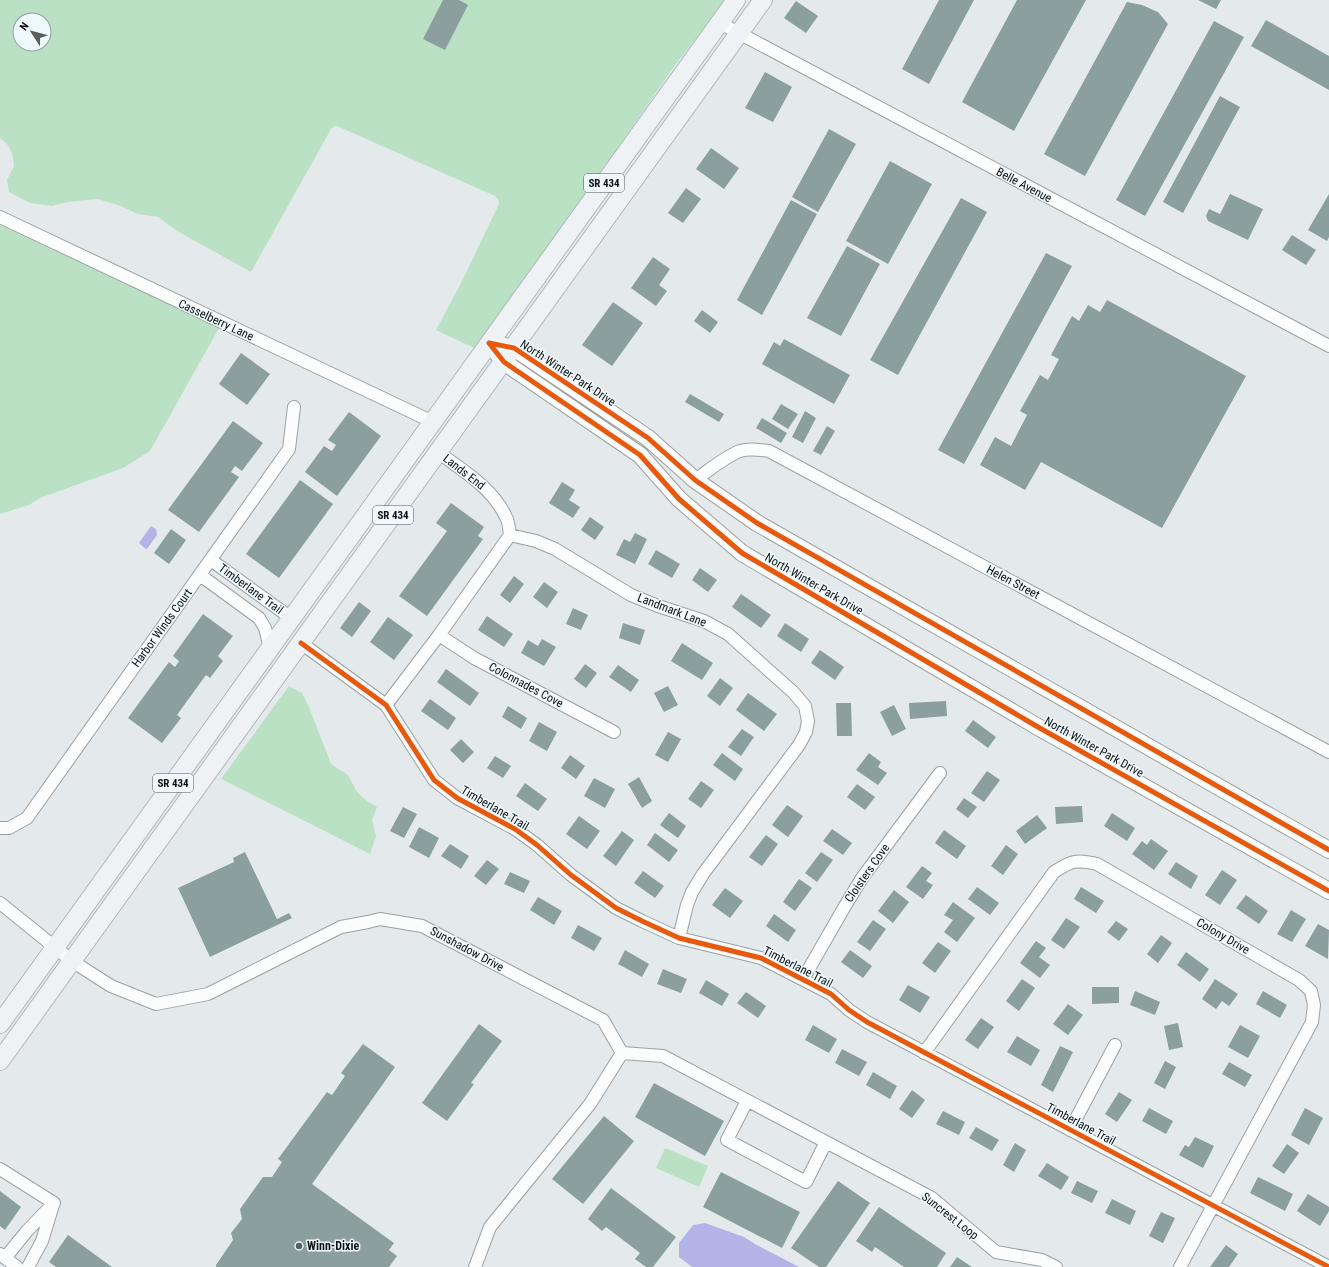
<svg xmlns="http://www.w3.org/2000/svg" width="1329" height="1267" viewBox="0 0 1329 1267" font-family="'Roboto Condensed',sans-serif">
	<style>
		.green { fill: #bae1c3; fill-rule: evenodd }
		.water { fill: #b4b3e8 }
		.building { fill: #8a9f9e }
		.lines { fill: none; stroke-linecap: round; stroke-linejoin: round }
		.street-casing { stroke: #9ca0a1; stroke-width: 14 }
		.secondary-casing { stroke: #9ca0a1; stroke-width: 18 }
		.primary-casing { stroke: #b0b7bd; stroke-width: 20 }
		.street { stroke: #fbfcfc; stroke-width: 12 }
		.secondary { stroke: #fbfcfc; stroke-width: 16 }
		.primary { stroke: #eff2f5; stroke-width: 18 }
		.cycleway-casing { stroke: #eff9fd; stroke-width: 8 }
		.cycleway { stroke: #e8590c; stroke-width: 5 }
		.poi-dot { fill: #595e5f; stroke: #eff9fd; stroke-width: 1.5 }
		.labels { text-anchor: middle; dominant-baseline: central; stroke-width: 3; stroke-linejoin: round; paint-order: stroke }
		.shield { fill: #eff9fd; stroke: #525759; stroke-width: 1 }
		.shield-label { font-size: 11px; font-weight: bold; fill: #0e1213 }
		.street-label { font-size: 12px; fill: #0e1213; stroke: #eff9fd }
		.poi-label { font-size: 12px; font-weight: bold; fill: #0e1213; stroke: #eff9fd; text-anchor: start }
	</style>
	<rect width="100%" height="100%" fill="#e4eaec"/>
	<path class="green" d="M 0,0 L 726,0 L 676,64 L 560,230 L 474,348 L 436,330 L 461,283 L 499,204 L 498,199 L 495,196 L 337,126 L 334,126 L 331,129 L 251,272 L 177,231 L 158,217 L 138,214 L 121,206 L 98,199 L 67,202 L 52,206 L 30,203 L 9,192 L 7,180 L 14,166 L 12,153 L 7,144 L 0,138 ZM 20,20 L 44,20 L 44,44 L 20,44 Z
		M 0,225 L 219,328 L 150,451 L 123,468 L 40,498 L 29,505 L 0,514 Z
		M 289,686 L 302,693 L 309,707 L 331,764 L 348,775 L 357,792 L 367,801 L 377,807 L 372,820 L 376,836 L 370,854 L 221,779 Z
		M 665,1148 L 708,1166 L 699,1187 L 656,1168 Z"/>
	<path class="water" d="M 151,526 L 156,529 L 157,535 L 147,549 L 146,549 L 139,543 Z
		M 705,1223 L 744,1237 L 755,1244 L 799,1267 L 692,1267 L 679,1257 L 679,1243 L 693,1225 Z"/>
	<path class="building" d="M 443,0 L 459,0 L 468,5 L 445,50 L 423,39 Z
		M 939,0 L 974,0 L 929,84 L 902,69 Z
		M 1017,0 L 1086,0 L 1014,131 L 962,102 Z
		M 1198,0 L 1221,0 L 1216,9 Z
		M 796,1 L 818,16 L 806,33 L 784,18 Z
		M 1127,2 L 1142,5 L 1158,12 L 1168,24 L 1085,176 L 1044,154 Z
		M 1266,20 L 1329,56 L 1329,90 L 1251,46 Z
		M 1214,21 L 1244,37 L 1145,216 L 1116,200 Z
		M 765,72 L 792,87 L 773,122 L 745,108 Z
		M 1220,96 L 1240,107 L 1183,213 L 1163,202 Z
		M 829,129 L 856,144 L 818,212 L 792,197 Z
		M 711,148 L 739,168 L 724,189 L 696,169 Z
		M 890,161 L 932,184 L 888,264 L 846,241 Z
		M 686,188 L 701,199 L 683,223 L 668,213 Z
		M 1230,194 L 1263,209 L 1248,240 L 1208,221 L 1206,216 L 1209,209 L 1220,214 Z
		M 1329,194 L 1329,237 L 1327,241 L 1308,230 Z
		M 961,198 L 987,212 L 898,375 L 870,360 Z
		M 791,200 L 817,214 L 762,315 L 737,300 Z
		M 1292,235 L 1316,250 L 1306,265 L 1282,250 Z
		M 847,246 L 880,264 L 841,336 L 807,318 Z
		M 1046,253 L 1072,266 L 964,464 L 938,450 Z
		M 653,257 L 670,269 L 659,285 L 667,291 L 656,306 L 631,288 Z
		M 1107,300 L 1246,376 L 1162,528 L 1041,462 L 1025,490 L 980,465 L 995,437 L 1011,446 L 1027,415 L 1020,411 L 1040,375 L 1048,380 L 1059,359 L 1051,355 L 1072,316 L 1079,321 L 1088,305 L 1100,312 Z
		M 613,302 L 643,323 L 612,366 L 582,345 Z
		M 702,310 L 718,322 L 710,333 L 694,321 Z
		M 784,339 L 850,375 L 834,404 L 762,364 L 774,342 L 780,346 Z
		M 241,353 L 270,374 L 247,405 L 219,384 Z
		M 690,394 L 724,414 L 719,422 L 685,402 Z
		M 781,404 L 798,414 L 788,429 L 772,419 Z
		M 805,411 L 816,418 L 803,443 L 792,437 Z
		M 349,412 L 381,436 L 337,496 L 305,472 L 324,446 L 332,451 L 336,445 L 328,440 Z
		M 762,418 L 787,433 L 781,443 L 756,428 Z
		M 233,421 L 263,443 L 242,471 L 235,466 L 231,472 L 239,477 L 199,532 L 168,510 Z
		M 827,426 L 835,431 L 821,455 L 813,451 Z
		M 300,480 L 333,504 L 279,578 L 246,554 Z
		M 562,482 L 575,490 L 569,500 L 580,507 L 573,518 L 549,503 Z
		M 451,503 L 484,527 L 478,536 L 483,539 L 427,616 L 399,596 L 447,531 L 436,523 Z
		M 590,517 L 604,527 L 595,540 L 581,530 Z
		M 171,529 L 186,540 L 169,564 L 154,553 Z
		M 635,533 L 647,539 L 635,564 L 616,555 L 624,539 L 630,542 Z
		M 656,550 L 680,564 L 672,578 L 648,564 Z
		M 700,568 L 717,580 L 708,592 L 692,580 Z
		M 514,576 L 524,584 L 510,603 L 500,595 Z
		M 544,582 L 558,592 L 547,608 L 533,597 Z
		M 741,594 L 771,615 L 761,628 L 732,607 Z
		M 359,602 L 371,611 L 352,637 L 340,628 Z
		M 573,608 L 588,615 L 581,630 L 566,624 Z
		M 203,614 L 233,636 L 218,656 L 223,661 L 210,678 L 206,675 L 177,715 L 181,718 L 162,743 L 128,718 L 169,662 L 175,667 L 179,661 L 173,656 Z
		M 487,616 L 513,634 L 504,647 L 478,630 Z
		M 388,617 L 413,635 L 394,660 L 370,642 Z
		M 623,623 L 645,630 L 640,645 L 619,638 Z
		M 785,623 L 809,639 L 801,652 L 777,636 Z
		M 542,639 L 556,647 L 544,666 L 521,653 L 528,640 L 538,646 Z
		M 682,643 L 713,663 L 702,680 L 671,661 Z
		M 820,650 L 844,667 L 835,680 L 811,663 Z
		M 585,664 L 597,673 L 586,688 L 574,679 Z
		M 618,665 L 639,680 L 631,692 L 609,677 Z
		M 446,669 L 479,693 L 470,706 L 437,682 Z
		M 720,678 L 733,688 L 720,706 L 707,696 Z
		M 668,686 L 678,705 L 664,712 L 654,693 Z
		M 748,693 L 777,714 L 764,731 L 736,710 Z
		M 430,699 L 456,718 L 448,730 L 421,711 Z
		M 946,701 L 947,716 L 910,719 L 909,703 Z
		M 836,703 L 851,703 L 852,736 L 837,736 Z
		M 894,705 L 906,729 L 892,736 L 880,712 Z
		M 508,706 L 527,718 L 521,729 L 502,717 Z
		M 973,720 L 996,737 L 988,748 L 965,731 Z
		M 539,722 L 557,732 L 547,751 L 529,741 Z
		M 742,729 L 754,737 L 741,756 L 728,747 Z
		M 668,732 L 681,739 L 668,762 L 655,755 Z
		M 461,739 L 474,752 L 463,763 L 450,750 Z
		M 722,753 L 743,769 L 735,781 L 713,765 Z
		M 869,753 L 881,762 L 878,767 L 887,773 L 878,785 L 856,770 Z
		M 570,755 L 585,766 L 576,779 L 561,768 Z
		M 495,756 L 511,766 L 503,778 L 487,768 Z
		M 987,771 L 1000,780 L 984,802 L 971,793 Z
		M 639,777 L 652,801 L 642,808 L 628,784 Z
		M 594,778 L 615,789 L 605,808 L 584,796 Z
		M 701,781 L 714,790 L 701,808 L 688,799 Z
		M 525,783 L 547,799 L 538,811 L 516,796 Z
		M 857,784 L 875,797 L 865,810 L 847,797 Z
		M 964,798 L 977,807 L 968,818 L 956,809 Z
		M 787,805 L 803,816 L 788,837 L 772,825 Z
		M 1082,806 L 1083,822 L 1056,824 L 1055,807 Z
		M 403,807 L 417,814 L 404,838 L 390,831 Z
		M 669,813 L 686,826 L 678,838 L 660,825 Z
		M 1112,813 L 1135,828 L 1127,841 L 1104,826 Z
		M 1037,815 L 1047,828 L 1025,844 L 1016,831 Z
		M 579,816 L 600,831 L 587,849 L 566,834 Z
		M 419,827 L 439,838 L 429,858 L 409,847 Z
		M 832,829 L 852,843 L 843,855 L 823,841 Z
		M 944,830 L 966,846 L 957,859 L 935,843 Z
		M 622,831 L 634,840 L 616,866 L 603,856 Z
		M 655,833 L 678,850 L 669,862 L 647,845 Z
		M 766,835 L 778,844 L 762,866 L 749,857 Z
		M 1151,839 L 1168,851 L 1154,870 L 1132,854 L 1142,841 L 1147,845 Z
		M 450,844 L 469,856 L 461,869 L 441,856 Z
		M 1006,845 L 1018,854 L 1003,875 L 991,866 Z
		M 245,852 L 277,919 L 289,913 L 292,918 L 210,957 L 178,888 L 234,862 L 233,858 Z
		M 821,852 L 833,860 L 817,882 L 805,873 Z
		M 487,860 L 499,869 L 486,885 L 474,876 Z
		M 1176,862 L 1198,876 L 1191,889 L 1168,874 Z
		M 922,866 L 932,873 L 926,881 L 933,885 L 923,899 L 906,887 Z
		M 1222,870 L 1237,880 L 1220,905 L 1205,895 Z
		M 643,871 L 664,886 L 655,898 L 634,883 Z
		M 510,872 L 530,881 L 524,893 L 504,884 Z
		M 799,879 L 812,888 L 795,911 L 783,902 Z
		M 977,887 L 999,903 L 990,915 L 968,899 Z
		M 1081,887 L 1104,901 L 1096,913 L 1074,899 Z
		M 725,888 L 743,901 L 730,918 L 712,905 Z
		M 894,890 L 909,902 L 893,923 L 878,911 Z
		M 1246,895 L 1268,911 L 1259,924 L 1236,908 Z
		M 538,897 L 562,911 L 554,925 L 530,910 Z
		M 953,902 L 975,918 L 957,942 L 944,932 L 953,920 L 944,915 Z
		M 1291,910 L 1306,919 L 1292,942 L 1277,934 Z
		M 774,914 L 796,930 L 788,942 L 766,926 Z
		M 1066,918 L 1080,927 L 1064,949 L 1051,940 Z
		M 873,920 L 886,929 L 870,951 L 857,942 Z
		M 1116,921 L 1128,929 L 1119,941 L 1107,932 Z
		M 1318,924 L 1329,930 L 1328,959 L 1305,946 Z
		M 578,925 L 602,938 L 594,951 L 571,938 Z
		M 1161,935 L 1172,943 L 1158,963 L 1147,954 Z
		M 1036,941 L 1046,948 L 1039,957 L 1050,965 L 1040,978 L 1020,963 Z
		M 938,942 L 951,951 L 935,973 L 922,963 Z
		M 625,950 L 649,964 L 642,977 L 618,964 Z
		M 850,950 L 872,966 L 863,978 L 841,962 Z
		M 1186,952 L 1209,969 L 1200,982 L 1177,965 Z
		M 663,969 L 687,979 L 681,993 L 657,984 Z
		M 1022,979 L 1035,988 L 1019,1011 L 1006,1001 Z
		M 1215,979 L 1238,994 L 1229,1006 L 1222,1001 L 1216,1009 L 1202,999 Z
		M 706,980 L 729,994 L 722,1006 L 699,993 Z
		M 908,985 L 930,997 L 920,1013 L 899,1000 Z
		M 1092,987 L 1119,987 L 1119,1003 L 1092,1004 Z
		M 1135,991 L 1160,1002 L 1155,1015 L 1130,1005 Z
		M 1263,991 L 1287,1005 L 1280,1018 L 1256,1004 Z
		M 746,992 L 766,1006 L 758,1018 L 737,1003 Z
		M 1068,1004 L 1083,1015 L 1068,1035 L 1053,1024 Z
		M 981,1018 L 994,1027 L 978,1049 L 965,1040 Z
		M 1178,1023 L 1183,1047 L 1169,1050 L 1164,1026 Z
		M 479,1024 L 502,1041 L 471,1083 L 474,1084 L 447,1121 L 422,1103 Z
		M 813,1025 L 837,1039 L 829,1053 L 805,1040 Z
		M 1240,1025 L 1260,1036 L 1248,1058 L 1228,1047 Z
		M 1017,1036 L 1040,1050 L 1031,1066 L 1007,1052 Z
		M 363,1044 L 395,1067 L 312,1184 L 394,1243 L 389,1250 L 397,1256 L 389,1267 L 216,1267 L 216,1265 L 233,1240 L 231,1233 L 242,1219 L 240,1209 L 263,1177 L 272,1177 L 282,1162 L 278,1159 L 327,1092 L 332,1095 L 345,1076 L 341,1073 Z
		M 1060,1046 L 1073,1052 L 1053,1092 L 1041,1085 Z
		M 842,1049 L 867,1062 L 859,1076 L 835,1063 Z
		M 1165,1061 L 1176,1067 L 1165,1089 L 1154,1083 Z
		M 1229,1062 L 1252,1075 L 1245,1087 L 1222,1074 Z
		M 873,1072 L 897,1086 L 890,1099 L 866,1085 Z
		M 654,1083 L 724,1121 L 705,1156 L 635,1117 Z
		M 912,1090 L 925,1100 L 912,1118 L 899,1109 Z
		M 1119,1092 L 1132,1100 L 1117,1122 L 1105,1114 Z
		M 1149,1108 L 1173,1121 L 1166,1134 L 1142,1121 Z
		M 1305,1108 L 1323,1118 L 1309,1145 L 1291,1135 Z
		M 943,1111 L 965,1122 L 959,1135 L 936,1124 Z
		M 604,1116 L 634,1141 L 583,1204 L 552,1179 Z
		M 976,1127 L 999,1140 L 992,1151 L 969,1138 Z
		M 1195,1137 L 1214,1146 L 1203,1168 L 1179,1155 L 1185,1145 L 1189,1147 Z
		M 1015,1143 L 1026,1150 L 1014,1172 L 1003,1165 Z
		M 1287,1144 L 1299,1153 L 1284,1174 L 1272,1166 Z
		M 1047,1163 L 1069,1177 L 1061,1190 L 1038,1176 Z
		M 721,1172 L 800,1212 L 782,1248 L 703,1207 Z
		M 1258,1177 L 1293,1194 L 1285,1211 L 1250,1193 Z
		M 838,1181 L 870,1203 L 826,1267 L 819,1267 L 791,1248 Z
		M 1077,1181 L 1098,1191 L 1092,1203 L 1071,1193 Z
		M 611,1188 L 676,1237 L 653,1267 L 646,1267 L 635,1259 L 640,1253 L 606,1227 L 602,1231 L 588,1219 Z
		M 0,1191 L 21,1207 L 5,1230 L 0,1226 Z
		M 1308,1194 L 1329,1207 L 1329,1211 L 1320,1226 L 1297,1211 Z
		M 1112,1199 L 1136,1211 L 1130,1225 L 1105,1213 Z
		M 879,1207 L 946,1253 L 937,1267 L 904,1267 L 875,1247 L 872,1252 L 856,1241 Z
		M 1161,1212 L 1175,1218 L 1163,1243 L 1149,1236 Z
		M 68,1235 L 112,1267 L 56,1267 L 49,1262 Z
		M 1226,1245 L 1238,1254 L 1229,1267 L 1210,1267 Z
		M 957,1257 L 972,1267 L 950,1267 Z"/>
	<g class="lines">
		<defs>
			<path id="street" d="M 720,23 L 1329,346
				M 0,217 L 433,422
				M 438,452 C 463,471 492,487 506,517 C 509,522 509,529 510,535
				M 695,480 C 708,471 726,456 740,451 C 750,448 759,450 769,451 L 1329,752
				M 510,535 L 536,541 L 555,549 L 631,595 L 658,606 L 704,621 L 728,634 L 793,692 L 805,706 L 808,721 L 806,732 L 799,745 L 703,874 L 692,892 L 687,905 L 679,938
				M 211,560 L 291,618
				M 200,575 L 259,618 L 265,628 L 270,648
				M 439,635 L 474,658 L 614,732
				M 301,643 L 386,705 L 434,780 L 457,798 L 515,829 L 537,845 L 571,875 L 616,908 L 642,921 L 679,938 L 761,958 L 831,994 L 849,1010 L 867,1022 L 1329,1267
				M 386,705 L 439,635 L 510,535
				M 0,828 L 9,828 L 27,818 L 289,449 L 294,407
				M 0,903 L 72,961 L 111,986 L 156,1004 L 208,994 L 341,927 L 368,922 L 380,919 L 422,926 L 603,1020 L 622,1053
				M 803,979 L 845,906 L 862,878 L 940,773
				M 622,1053 L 663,1056 L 932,1198 L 996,1252 L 1042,1260 L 1056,1267
				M 924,1053 L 1054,872 C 1071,861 1076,859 1097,864 L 1299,980 L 1311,991 L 1314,1005 L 1312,1022 L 1180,1267
				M 747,1101 L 727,1140 L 806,1182 L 826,1142
				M 1070,1130 L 1115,1045
				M 0,1169 L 54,1203
				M 0,1254 L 17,1267
				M 5,1258 L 27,1231 L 54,1203
				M 28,1267 L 42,1241 L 53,1205
				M 475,1267 L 490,1227 L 590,1104 L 622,1053"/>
			<path id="secondary" d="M 489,343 L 504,362 L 640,455 L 679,499 L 742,553 L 1038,727 L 1329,891
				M 500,345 L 514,348 L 648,438 L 695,480 L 757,523 L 1329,850"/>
			<path id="primary" d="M 0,1024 L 736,0
				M 0,1061 L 763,0"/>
		</defs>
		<use href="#street" class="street-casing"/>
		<use href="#secondary" class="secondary-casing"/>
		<use href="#primary" class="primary-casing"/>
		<use href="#street" class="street"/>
		<use href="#secondary" class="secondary"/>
		<use href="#primary" class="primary"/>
		<defs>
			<path id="cycleway" d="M 489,343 L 504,362 L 640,455 L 679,499 L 742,553 L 1038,727 L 1329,891
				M 489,343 L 514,348 L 648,438 L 695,480 L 757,523 L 1329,850
				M 301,643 L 386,705 L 434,780 L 457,798 L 515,829 L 537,845 L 571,875 L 616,908 L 642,921 L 679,938 L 761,958 L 831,994 L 849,1010 L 867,1022 L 1329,1267"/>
		</defs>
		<use href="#cycleway" class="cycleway-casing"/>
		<use href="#cycleway" class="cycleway"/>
	</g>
	<circle class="poi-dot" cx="299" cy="1246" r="4"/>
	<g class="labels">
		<g class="shield">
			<rect x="584" y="174" width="40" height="18" rx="3"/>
			<rect x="373" y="506" width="40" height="18" rx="3"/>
			<rect x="153" y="774" width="40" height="18" rx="3"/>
		</g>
		<g class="shield-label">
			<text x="604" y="183">SR 434</text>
			<text x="393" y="515">SR 434</text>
			<text x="173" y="783">SR 434</text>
		</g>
		<g class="street-label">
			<text transform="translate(1024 185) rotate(28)">Belle Avenue</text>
			<text transform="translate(216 320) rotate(25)">Casselberry Lane</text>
			<text transform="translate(568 373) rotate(33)">North Winter Park Drive</text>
			<text transform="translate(464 472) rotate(38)">Lands End</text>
			<text transform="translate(1013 582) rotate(28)">Helen Street</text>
			<text transform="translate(814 584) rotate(30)">North Winter Park Drive</text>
			<text transform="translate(251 589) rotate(36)">Timberlane Trail</text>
			<text transform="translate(672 610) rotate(21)">Landmark Lane</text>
			<text transform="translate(162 628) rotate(-54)">Harbor Winds Court</text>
			<text transform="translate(526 685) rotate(28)">Colonnades Cove</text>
			<text transform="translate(1094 747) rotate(29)">North Winter Park Drive</text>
			<text transform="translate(495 808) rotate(30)">Timberlane Trail</text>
			<text transform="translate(867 873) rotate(-55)">Cloisters Cove</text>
			<text transform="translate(1223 936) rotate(30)">Colony Drive</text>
			<text transform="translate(467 949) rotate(28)">Sunshadow Drive</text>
			<text transform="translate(798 967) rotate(27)">Timberlane Trail</text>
			<text transform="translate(1081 1124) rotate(28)">Timberlane Trail</text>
			<text transform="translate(950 1216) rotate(38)">Suncrest Loop</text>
		</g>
		<g class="poi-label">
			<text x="307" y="1246">Winn-Dixie</text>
		</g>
	</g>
	<g transform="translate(32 32) rotate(306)"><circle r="19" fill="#eff9fd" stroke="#959d9f"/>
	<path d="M0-3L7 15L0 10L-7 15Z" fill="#595e5f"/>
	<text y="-6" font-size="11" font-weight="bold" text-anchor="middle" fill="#0e1213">N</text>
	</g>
</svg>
